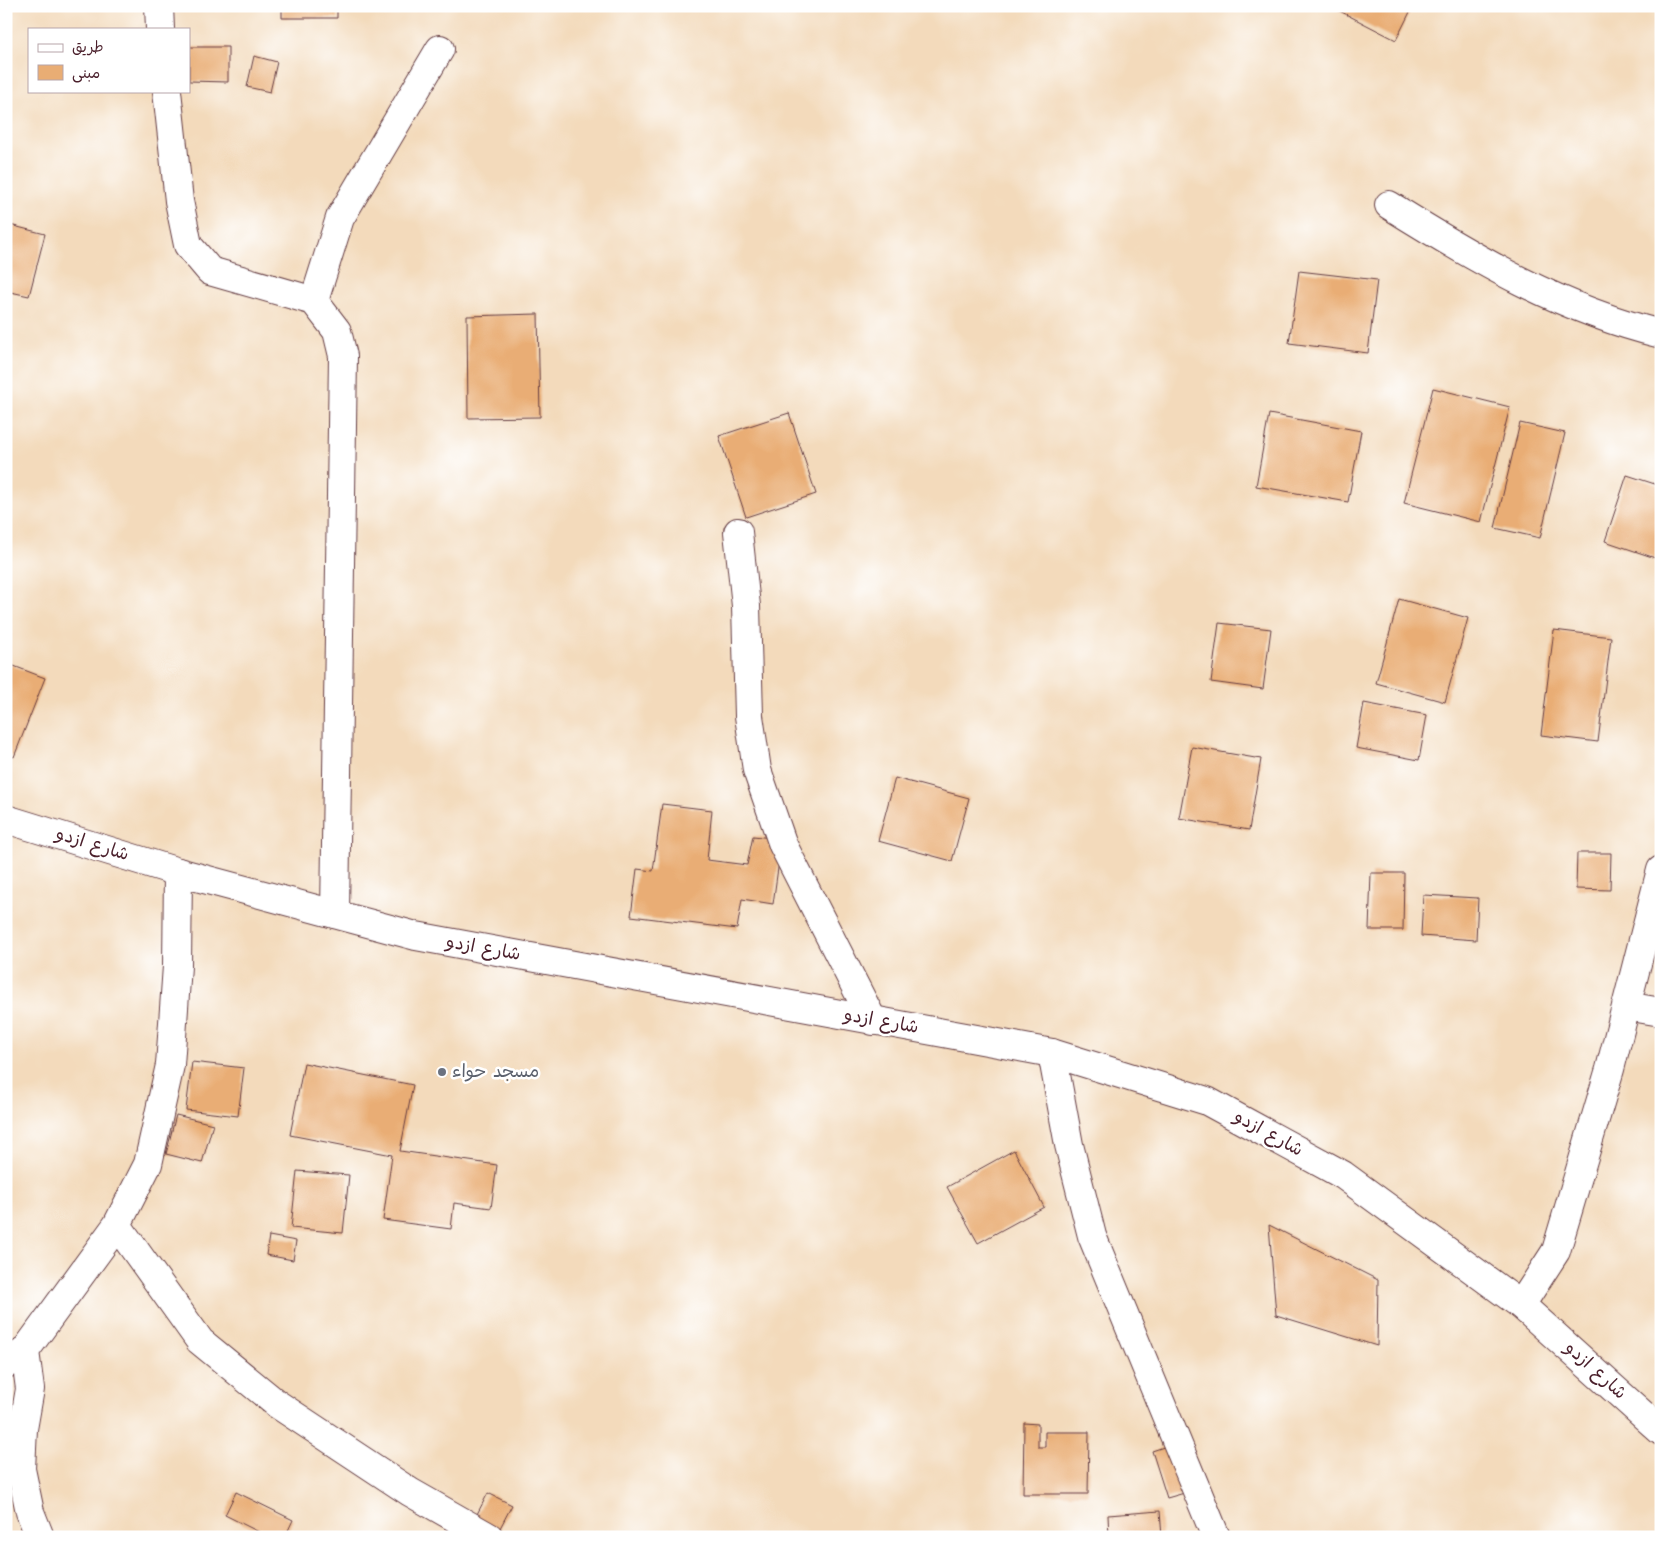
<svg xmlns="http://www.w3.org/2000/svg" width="1667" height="1543" viewBox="0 0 1667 1543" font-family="Kalam,'Playpen Sans Arabic',sans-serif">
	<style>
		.building { fill: #e9ad74 }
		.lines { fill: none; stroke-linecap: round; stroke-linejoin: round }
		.minor-casing { stroke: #633b41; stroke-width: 30 }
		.tertiary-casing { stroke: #633b41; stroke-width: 30 }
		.minor { stroke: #fff; stroke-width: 28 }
		.tertiary { stroke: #fff; stroke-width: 28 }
		.worship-dot { fill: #6b7280; stroke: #fff; stroke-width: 2 }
		.labels { text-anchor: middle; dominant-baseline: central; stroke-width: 5; stroke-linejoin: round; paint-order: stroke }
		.street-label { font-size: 18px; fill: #4a1f2b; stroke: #fff }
		.worship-label { font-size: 18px; fill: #5b616d; stroke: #fff; text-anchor: start }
	</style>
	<rect width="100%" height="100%" fill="#fff"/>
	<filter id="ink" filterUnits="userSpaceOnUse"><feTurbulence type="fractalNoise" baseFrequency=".02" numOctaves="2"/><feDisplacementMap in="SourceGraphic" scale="10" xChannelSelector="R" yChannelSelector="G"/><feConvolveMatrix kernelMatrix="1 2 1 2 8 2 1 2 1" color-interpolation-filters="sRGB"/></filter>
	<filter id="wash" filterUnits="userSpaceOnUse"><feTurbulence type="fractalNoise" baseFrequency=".0096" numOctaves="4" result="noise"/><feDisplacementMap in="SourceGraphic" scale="20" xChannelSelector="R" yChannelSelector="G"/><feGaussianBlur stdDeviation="1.12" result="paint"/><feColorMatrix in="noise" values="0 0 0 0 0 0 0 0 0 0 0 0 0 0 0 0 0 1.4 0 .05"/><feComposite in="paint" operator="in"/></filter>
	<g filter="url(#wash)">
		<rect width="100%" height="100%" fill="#f3dabb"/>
		<g id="blocks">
			<path class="building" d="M 282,6 L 337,6 L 337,18 L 282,18 Z
				M 1330,6 L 1398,6 L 1410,12 L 1396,40 Z
				M 189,47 L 228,47 L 228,82 L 189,81 Z
				M 254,56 L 277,62 L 270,92 L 247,87 Z
				M 6,224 L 45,234 L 29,296 L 6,291 Z
				M 1299,271 L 1377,280 L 1368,353 L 1289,343 Z
				M 538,314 L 540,417 L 468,418 L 467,316 Z
				M 1433,388 L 1510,407 L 1481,522 L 1404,503 Z
				M 789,413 L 816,494 L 746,517 L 719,436 Z
				M 1269,414 L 1361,431 L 1348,502 L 1256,486 Z
				M 1520,423 L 1565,433 L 1540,538 L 1495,528 Z
				M 1627,475 L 1661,486 L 1661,560 L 1605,541 Z
				M 1399,599 L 1468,618 L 1445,702 L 1376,683 Z
				M 1219,623 L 1271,629 L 1263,689 L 1211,682 Z
				M 1554,630 L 1611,637 L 1598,742 L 1541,735 Z
				M 6,663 L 45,678 L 14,757 L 6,754 Z
				M 1364,703 L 1427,715 L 1419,760 L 1356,748 Z
				M 1192,747 L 1261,759 L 1249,830 L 1179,818 Z
				M 895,778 L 969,798 L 952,861 L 878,841 Z
				M 662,804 L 712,810 L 707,860 L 747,865 L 753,836 L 782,839 L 773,904 L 742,899 L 737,929 L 631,916 L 637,869 L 653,871 Z
				M 1577,853 L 1611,853 L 1610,890 L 1576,889 Z
				M 1371,873 L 1404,873 L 1403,930 L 1369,930 Z
				M 1423,895 L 1478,898 L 1476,940 L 1421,936 Z
				M 192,1062 L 244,1068 L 238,1116 L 186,1110 Z
				M 304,1063 L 413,1085 L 400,1151 L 497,1165 L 491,1208 L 454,1203 L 451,1229 L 383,1220 L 392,1155 L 290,1135 Z
				M 176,1115 L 213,1124 L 202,1163 L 166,1154 Z
				M 1014,1150 L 1044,1207 L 978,1243 L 947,1187 Z
				M 297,1171 L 349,1175 L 343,1233 L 291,1228 Z
				M 1269,1225 L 1378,1280 L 1377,1346 L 1276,1315 Z
				M 269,1236 L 296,1241 L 293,1260 L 266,1255 Z
				M 1024,1423 L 1038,1424 L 1038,1447 L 1045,1447 L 1045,1432 L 1089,1432 L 1088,1494 L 1023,1494 Z
				M 1173,1444 L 1188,1492 L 1167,1498 L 1152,1451 Z
				M 236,1492 L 293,1520 L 285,1537 L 269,1537 L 225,1515 Z
				M 488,1493 L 512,1505 L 499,1530 L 475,1518 Z
				M 1160,1511 L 1162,1537 L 1109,1537 L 1108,1515 Z"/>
		</g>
	</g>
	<g filter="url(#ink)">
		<use href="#blocks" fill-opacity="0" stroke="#633b41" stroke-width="1"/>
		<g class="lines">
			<defs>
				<path id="minor" d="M 159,6 L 160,29
					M 167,91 L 179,201 L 188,245 L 210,271 L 314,301 L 337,331 L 343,356 L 335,914
					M 1389,205 C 1475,259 1562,310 1661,334
					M 314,301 L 340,218 L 440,49
					M 738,532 L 746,606 L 749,716 L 757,770 L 783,845 L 873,1021
					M 1626,1006 L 1661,1012
					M 1052,1053 L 1069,1145 L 1092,1236 L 1216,1537
					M 117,1225 L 200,1341 L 277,1404 L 410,1492 L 489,1537
					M 1521,1305 L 1556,1251 L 1610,1069 L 1661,870
					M 25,1351 L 30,1389 L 23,1429 L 21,1469 L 30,1512 L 40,1537
					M 6,1364 L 25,1351 L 117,1225 L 148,1164 L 170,1065 L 177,966 L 178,872"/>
				<path id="tertiary" d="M 6,819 L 178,872 L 416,936 L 1052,1053 L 1207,1101 L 1343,1175 L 1521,1305 L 1661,1431"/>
			</defs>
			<use href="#minor" class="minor-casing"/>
			<use href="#tertiary" class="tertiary-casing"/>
			<use href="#minor" class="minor"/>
			<use href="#tertiary" class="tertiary"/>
		</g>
	</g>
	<circle class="worship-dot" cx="442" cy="1072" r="5"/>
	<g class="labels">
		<g class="street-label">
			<text transform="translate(92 845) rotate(17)">شارع ازدو</text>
			<text transform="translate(483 949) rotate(10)">شارع ازدو</text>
			<text transform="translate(881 1022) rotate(10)">شارع ازدو</text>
			<text transform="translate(1268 1134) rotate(29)">شارع ازدو</text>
			<text transform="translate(1595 1371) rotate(42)">شارع ازدو</text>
		</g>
		<g class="worship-label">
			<text x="452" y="1072">مسجد حواء</text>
		</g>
	</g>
	<rect width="1667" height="1543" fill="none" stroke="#fff" stroke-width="25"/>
	<rect x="28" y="28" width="162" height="65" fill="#ffffff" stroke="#b7a5aa"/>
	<rect x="38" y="44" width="25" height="8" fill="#ffffff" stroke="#b7a5aa"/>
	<text x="72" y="52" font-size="15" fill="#4a1f2b">طريق</text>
	<rect x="38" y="65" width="25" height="15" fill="#e9ad74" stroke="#b7a5aa"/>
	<text x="72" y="78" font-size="15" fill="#4a1f2b">مبنى</text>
</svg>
